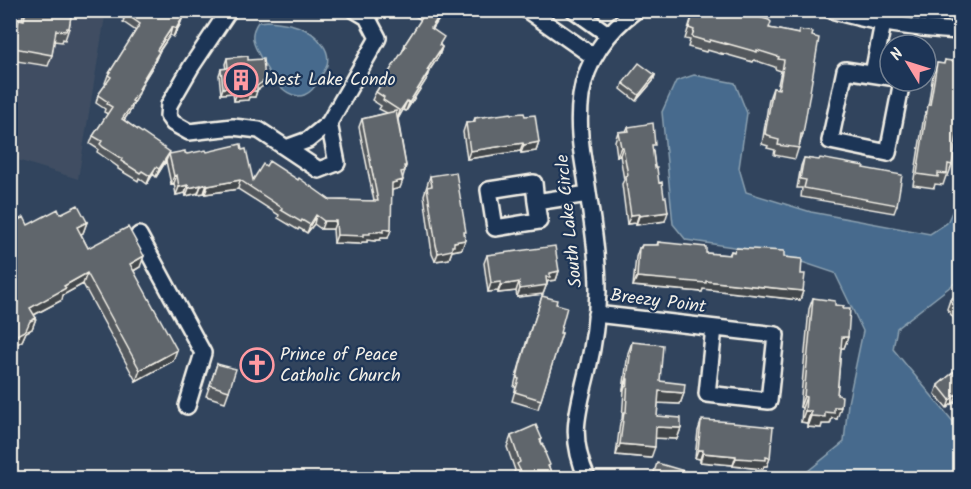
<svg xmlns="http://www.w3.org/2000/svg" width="971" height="489" viewBox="0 0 971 489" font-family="Kalam,sans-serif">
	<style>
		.built { fill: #3f4e62 }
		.water { fill: #466b8d; stroke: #8ca1b1; stroke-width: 1.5 }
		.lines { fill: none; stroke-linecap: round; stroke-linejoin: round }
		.minor-casing { stroke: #f4f1e8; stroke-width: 20 }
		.minor { stroke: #1d3557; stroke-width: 15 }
		.wall { fill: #53585d; stroke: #f4f1e8; stroke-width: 1.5 }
		.shaded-wall { fill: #43474c; stroke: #f4f1e8; stroke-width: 1.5 }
		.building { fill: #60666c; stroke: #f4f1e8; stroke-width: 1.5 }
		.labels { text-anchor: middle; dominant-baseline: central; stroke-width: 4.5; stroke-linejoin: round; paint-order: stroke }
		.poi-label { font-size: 18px; fill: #f4f1e8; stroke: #1d3557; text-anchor: start }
		.street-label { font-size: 18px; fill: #f4f1e8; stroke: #1d3557 }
	</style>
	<rect width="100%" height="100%" fill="#31445d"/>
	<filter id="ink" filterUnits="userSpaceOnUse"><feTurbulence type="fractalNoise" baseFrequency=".0167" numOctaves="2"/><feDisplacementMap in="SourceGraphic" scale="12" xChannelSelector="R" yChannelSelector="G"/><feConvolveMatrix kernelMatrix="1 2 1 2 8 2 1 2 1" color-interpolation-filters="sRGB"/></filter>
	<g filter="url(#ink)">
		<path class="built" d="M 10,11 L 106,11 L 78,179 L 11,158 Z"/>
		<path class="water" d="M 268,21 C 288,23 310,26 322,44 C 327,50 329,57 327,65 C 326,69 322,74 320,78 C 300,117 274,84 262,60 C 254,46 248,36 258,22 Z
			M 694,75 L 735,83 L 747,113 L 739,168 L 746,192 L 811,212 L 930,234 L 947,223 L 956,203 L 960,169 L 960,279 L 897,328 L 893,349 L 960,430 L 960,478 L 801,478 L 803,475 L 844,442 L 848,403 L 863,331 L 835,273 L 775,253 L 686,240 L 673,224 L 662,112 L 676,81 Z"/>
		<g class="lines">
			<defs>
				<path id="minor" d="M 229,10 L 191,67 L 169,105 L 168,116 L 173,123 L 189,132 L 233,127 L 259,130 L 286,148 L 308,140 L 329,123 L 378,38 L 367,17 L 355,10
					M 527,10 L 594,57
					M 574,10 L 609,35
					M 831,10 C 874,23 917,29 960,31
					M 873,74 L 883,23
					M 890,77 L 845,70 L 830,141 L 888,153 L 902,81
					M 286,148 L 319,170 L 337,163 L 329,123
					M 536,202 L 534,183 L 489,190 L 495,228 L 539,221 L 536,202 L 588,194
					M 139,235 L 203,353 L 187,406
					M 596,314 L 776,335 L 769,401 L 707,394 L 714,328
					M 587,478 C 568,434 578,412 588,368 C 594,343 597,316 598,291 C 598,253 591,215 586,178 C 581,150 577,124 581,96 C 586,61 608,30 636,10"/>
			</defs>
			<use href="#minor" class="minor-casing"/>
			<use href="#minor" class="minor"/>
		</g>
		<path class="wall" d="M 24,10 L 72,10 L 69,28 L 65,40 L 63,39 L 62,42 L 54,41 L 52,55 L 48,66 L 10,60 L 15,30 L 19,19 L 22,20 Z
			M 118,10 L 183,10 L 180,25 L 173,37 L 170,35 L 159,52 L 153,66 L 143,82 L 137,98 L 133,104 L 131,110 L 124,120 L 170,154 L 185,153 L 187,154 L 207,152 L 242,150 L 253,180 L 330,200 L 374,201 L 359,127 L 362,119 L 387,113 L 379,109 L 381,106 L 372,100 L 376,92 L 402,53 L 405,44 L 421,20 L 406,10 L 445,10 L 432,30 L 441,46 L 442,47 L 439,56 L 429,71 L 426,80 L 406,111 L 403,110 L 398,119 L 406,166 L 400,188 L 392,190 L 388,238 L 381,238 L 380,240 L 376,240 L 375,241 L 367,240 L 367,242 L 362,242 L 361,244 L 334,243 L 333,229 L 321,229 L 314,224 L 307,233 L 299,228 L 298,230 L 278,218 L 279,215 L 238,189 L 205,194 L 204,193 L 198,194 L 198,193 L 186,196 L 185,193 L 176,195 L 174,183 L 171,184 L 166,161 L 156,177 L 153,174 L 147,184 L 139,178 L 138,181 L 118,169 L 118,167 L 100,154 L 97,152 L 98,149 L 90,144 L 93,136 L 108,114 L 104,112 L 105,109 L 96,103 L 98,95 L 106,84 L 105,83 L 108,75 L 136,31 L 123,22 L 124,19 L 116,14 Z
			M 694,10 L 769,28 L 798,34 L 799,30 L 803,134 L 795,159 L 774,155 L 775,150 L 767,148 L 768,146 L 762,144 L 769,99 L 773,88 L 777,89 L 781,71 L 775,69 L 775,67 L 754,60 L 753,62 L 721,53 L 721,54 L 707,50 L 706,52 L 688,47 L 690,40 L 685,39 Z
			M 227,58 L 248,60 L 263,86 L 257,90 L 255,97 L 249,97 L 248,100 L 234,101 L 233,93 L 221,94 L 219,75 L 221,69 L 226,69 L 225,64 Z
			M 945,60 L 957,68 L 957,123 L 952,165 L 948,176 L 946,176 L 943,185 L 935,184 L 934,188 L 913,185 L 924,116 L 928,107 L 933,74 L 937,63 L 944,64 Z
			M 655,75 L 653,81 L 636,101 L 621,89 L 623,83 Z
			M 511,114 L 525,116 L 539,142 L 536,151 L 521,153 L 520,151 L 467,159 L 463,132 L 466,123 L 473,122 L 475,118 Z
			M 628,127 L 653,151 L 655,168 L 665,221 L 636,225 L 636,223 L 627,224 L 622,184 L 624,180 L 620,155 L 617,156 L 615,141 L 618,132 L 626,131 Z
			M 804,158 L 863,168 L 897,205 L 894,213 L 801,197 L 802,188 L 797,188 L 801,166 Z
			M 430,176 L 465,235 L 462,249 L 452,251 L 449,259 L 435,261 L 432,254 L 424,195 Z
			M 60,214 L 87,222 L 83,233 L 81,234 L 88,248 L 140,267 L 134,271 L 173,361 L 136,381 L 83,284 L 63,295 L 62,300 L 34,315 L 36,318 L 32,329 L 26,332 L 22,341 L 10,348 L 10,224 L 28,225 Z
			M 658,242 L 706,253 L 729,255 L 731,251 L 784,257 L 801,274 L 803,291 L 800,300 L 703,289 L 702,292 L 633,286 L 636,257 L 639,248 L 640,248 L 642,245 L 657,245 Z
			M 487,255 L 559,271 L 556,280 L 548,281 L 543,294 L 517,297 L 516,291 L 498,293 L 498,291 L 488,292 L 484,263 Z
			M 960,292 L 960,327 L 947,309 L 950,300 Z
			M 542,296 L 556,304 L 560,333 L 562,333 L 538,409 L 512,401 L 516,387 L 514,387 L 517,374 L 529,333 L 532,325 L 533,325 Z
			M 813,298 L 835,305 L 848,337 L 844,348 L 841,348 L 837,395 L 837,419 L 832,418 L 830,424 L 822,424 L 821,428 L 807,427 L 807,423 L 801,422 L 802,408 L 800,407 L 809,309 Z
			M 632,342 L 660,381 L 684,393 L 680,404 L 658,403 L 657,416 L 681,428 L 677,439 L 655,438 L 651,458 L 616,455 L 620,423 L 622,419 L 624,390 L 623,390 L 628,353 Z
			M 217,364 L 229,391 L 225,402 L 206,396 Z
			M 960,367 L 960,409 L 954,402 L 947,408 L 935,394 L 938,385 Z
			M 701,422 L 733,423 L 770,458 L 767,466 L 764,466 L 763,469 L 733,466 L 733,465 L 700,462 L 700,459 L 695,458 L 698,431 Z
			M 511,436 L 542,439 L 541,441 L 546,452 L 545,454 L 549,467 L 554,478 L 515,478 L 513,475 L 515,470 L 507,447 Z"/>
		<path class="shaded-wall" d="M 443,10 L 445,10 L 427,37 L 431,28 Z
			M 183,17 L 180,25 L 173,37 L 176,29 Z
			M 172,27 L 170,35 L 154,58 L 157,50 Z
			M 442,47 L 439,56 L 424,78 L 427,70 Z
			M 159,52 L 153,66 L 143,82 L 137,98 L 133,104 L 131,110 L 119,127 L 122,119 L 142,81 Z
			M 429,71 L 426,80 L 406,111 L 409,103 Z
			M 655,75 L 653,81 L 636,101 L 639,95 Z
			M 265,80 L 263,86 L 256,91 L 257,91 L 255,97 L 249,97 L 248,100 L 234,101 L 236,95 L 250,91 Z
			M 235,87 L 233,93 L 221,94 L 223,88 Z
			M 407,101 L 403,110 L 397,120 L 400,111 Z
			M 539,142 L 536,151 L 521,153 L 524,145 Z
			M 523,143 L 520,151 L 467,159 L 470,151 Z
			M 621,147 L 623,147 L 620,155 L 617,156 Z
			M 169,154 L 166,161 L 156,177 L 159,169 Z
			M 156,167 L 153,174 L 147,184 L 150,176 Z
			M 177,175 L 174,183 L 171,184 L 174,176 Z
			M 240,180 L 238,189 L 205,194 L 208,186 Z
			M 403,180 L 400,188 L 389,191 L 392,183 Z
			M 207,184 L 204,193 L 198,194 L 201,186 Z
			M 188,185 L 185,193 L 176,195 L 179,187 Z
			M 201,185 L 198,193 L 186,196 L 189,188 Z
			M 668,212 L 665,221 L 636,225 L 639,216 Z
			M 639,214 L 636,223 L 627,224 L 631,215 Z
			M 316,215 L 314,224 L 307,233 L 310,225 Z
			M 324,221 L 336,221 L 333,229 L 321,229 Z
			M 87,222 L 83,233 L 73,238 L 77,227 Z
			M 383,229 L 391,230 L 388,238 L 381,238 L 380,240 L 376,240 L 375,241 L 367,240 L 367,242 L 362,242 L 361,244 L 334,243 L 337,235 L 378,231 Z
			M 465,240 L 462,249 L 452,251 L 449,259 L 435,261 L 438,253 L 454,242 Z
			M 144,256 L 140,267 L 126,275 L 130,264 Z
			M 559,271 L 556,280 L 548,281 L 543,294 L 517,297 L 520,289 L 550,273 Z
			M 87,273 L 83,284 L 63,295 L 62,300 L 26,319 L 30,308 L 64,286 Z
			M 637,277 L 706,281 L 803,291 L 800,300 L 703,289 L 702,292 L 633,286 Z
			M 501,282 L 498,291 L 488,292 L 491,283 Z
			M 519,282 L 516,291 L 498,293 L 501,285 Z
			M 36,318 L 32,329 L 26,332 L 22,341 L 10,348 L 10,339 L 30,321 Z
			M 842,337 L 848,337 L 844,348 L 838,348 Z
			M 177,350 L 173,361 L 136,381 L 140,370 Z
			M 627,378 L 628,379 L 624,390 L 623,390 Z
			M 659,391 L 684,393 L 680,404 L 655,403 Z
			M 958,393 L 954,402 L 947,408 L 950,400 Z
			M 804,396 L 806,397 L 802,408 L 800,407 Z
			M 834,407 L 841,407 L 837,419 L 832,418 L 830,424 L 822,424 L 821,428 L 807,427 L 811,416 L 825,412 Z
			M 805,411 L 811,411 L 807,423 L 801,422 Z
			M 656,427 L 681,428 L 677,439 L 652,438 Z
			M 620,444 L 655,447 L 651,458 L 616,455 Z
			M 698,450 L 703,450 L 700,459 L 695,458 Z
			M 703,453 L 736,456 L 733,465 L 700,462 Z
			M 766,457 L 770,458 L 767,466 L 764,466 L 763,469 L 733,466 L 736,458 Z"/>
		<path class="building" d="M 26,10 L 72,10 L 69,28 L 67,28 L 66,31 L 56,30 L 52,55 L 14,48 L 19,19 L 24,20 Z
			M 125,10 L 183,11 L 180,15 L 183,17 L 176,29 L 172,27 L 157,50 L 159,52 L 155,58 L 156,58 L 142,81 L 143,82 L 139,89 L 140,90 L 132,101 L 134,102 L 122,119 L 170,152 L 159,169 L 156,167 L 150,176 L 142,171 L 140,173 L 121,161 L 122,159 L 103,147 L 100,144 L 102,141 L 93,136 L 112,107 L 107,104 L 108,102 L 98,95 L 111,77 L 108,75 L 140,24 L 126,14 L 127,12 Z
			M 422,10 L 443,10 L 431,28 L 444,37 L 439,45 L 442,47 L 427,70 L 429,71 L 409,103 L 407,101 L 400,111 L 383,100 L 384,97 L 376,92 L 406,46 L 405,44 L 425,13 Z
			M 694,10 L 709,10 L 717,13 L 717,10 L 728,10 L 736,13 L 736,10 L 769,20 L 771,22 L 769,28 L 799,34 L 799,30 L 813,32 L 812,36 L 819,38 L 803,134 L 801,134 L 799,148 L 778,145 L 779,140 L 771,138 L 771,136 L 765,134 L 773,88 L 779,89 L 784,60 L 778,59 L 779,57 L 757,50 L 757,52 L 725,43 L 725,44 L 710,40 L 709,42 L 692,37 L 694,30 L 689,28 Z
			M 248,56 L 248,60 L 263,59 L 265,80 L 257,86 L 257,91 L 250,91 L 250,94 L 236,95 L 235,87 L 223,88 L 221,69 L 228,68 L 227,58 Z
			M 945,60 L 958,62 L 957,68 L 960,68 L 960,104 L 957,123 L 959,123 L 952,165 L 948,164 L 947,174 L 938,173 L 938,177 L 917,174 L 928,105 L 930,105 L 937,63 L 944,64 Z
			M 639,63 L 655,75 L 639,95 L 623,83 Z
			M 396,111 L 406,166 L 404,166 L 405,171 L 401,172 L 403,180 L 392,183 L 391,230 L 383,229 L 383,232 L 378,231 L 378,232 L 370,232 L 370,234 L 364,234 L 364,236 L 337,235 L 336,221 L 324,221 L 316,215 L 310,225 L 302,220 L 301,222 L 281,210 L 282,208 L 240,180 L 208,186 L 207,184 L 201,186 L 201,185 L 189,188 L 188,185 L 179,187 L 177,175 L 174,176 L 169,154 L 185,151 L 185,153 L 187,154 L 206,150 L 207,152 L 241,144 L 242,150 L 246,149 L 253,180 L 263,164 L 266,166 L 269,161 L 298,180 L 299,178 L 330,200 L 378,201 L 362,119 Z
			M 511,113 L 511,114 L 524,113 L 525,116 L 535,115 L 539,142 L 524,145 L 523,143 L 470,151 L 466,123 L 475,122 L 475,118 Z
			M 653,123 L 655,145 L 652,145 L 655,168 L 657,168 L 659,183 L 662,182 L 664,197 L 666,197 L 668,212 L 639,216 L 639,214 L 631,215 L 625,176 L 628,175 L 623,147 L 621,147 L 618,132 L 629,131 L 628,127 Z
			M 804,158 L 819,160 L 820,158 L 864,166 L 863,168 L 902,175 L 897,205 L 804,188 L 806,180 L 800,179 Z
			M 456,172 L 466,232 L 464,232 L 465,240 L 454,242 L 454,246 L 452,246 L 452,250 L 438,253 L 436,245 L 427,187 L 432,186 L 430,176 Z
			M 78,205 L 87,222 L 77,227 L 88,248 L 128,227 L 144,256 L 130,264 L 177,350 L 140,370 L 87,273 L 64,286 L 66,288 L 30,308 L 36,318 L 30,321 L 26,330 L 10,339 L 10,224 L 24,217 L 28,225 L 58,209 L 60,214 Z
			M 658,242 L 706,247 L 706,253 L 730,255 L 731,251 L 734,252 L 736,248 L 784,251 L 784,257 L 802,259 L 801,274 L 805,274 L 803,291 L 706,281 L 706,283 L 637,277 L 639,248 L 641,248 L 642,245 L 658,245 Z
			M 555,246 L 559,271 L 550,273 L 550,277 L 546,277 L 547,285 L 520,289 L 519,282 L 501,285 L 501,282 L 491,283 L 487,255 Z
			M 960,292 L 960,314 L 950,300 Z
			M 542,296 L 557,300 L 556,304 L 567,307 L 560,333 L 562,333 L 541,400 L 515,392 L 519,379 L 517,378 L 520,365 L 532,325 L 533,325 Z
			M 813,298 L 835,301 L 835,305 L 844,306 L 843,309 L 850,309 L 848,337 L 842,337 L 837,395 L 842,396 L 841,407 L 834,407 L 834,413 L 825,412 L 825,417 L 811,416 L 811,411 L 805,411 L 806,397 L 804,396 Z
			M 632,342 L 663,345 L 660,381 L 685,384 L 684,393 L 659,391 L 657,416 L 681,418 L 681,428 L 656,427 L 655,447 L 620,444 L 624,412 L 626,412 L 628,379 L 627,378 Z
			M 217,364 L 236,369 L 229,391 L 210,385 Z
			M 960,367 L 960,396 L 958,393 L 950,400 L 938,385 Z
			M 702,420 L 733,422 L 733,423 L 773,427 L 770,458 L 766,457 L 766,460 L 736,458 L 736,456 L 703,453 L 703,450 L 698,450 L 701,422 L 702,422 Z
			M 536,425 L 542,439 L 540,440 L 546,452 L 545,453 L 550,465 L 548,466 L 554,478 L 520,478 L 519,477 L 523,476 L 517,464 L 520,462 L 511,436 Z
			M 657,463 L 708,478 L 652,478 Z"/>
	</g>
	<defs>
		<symbol id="building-ring" viewBox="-11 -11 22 22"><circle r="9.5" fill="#1d3557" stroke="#ff9aa2" stroke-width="1.5"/><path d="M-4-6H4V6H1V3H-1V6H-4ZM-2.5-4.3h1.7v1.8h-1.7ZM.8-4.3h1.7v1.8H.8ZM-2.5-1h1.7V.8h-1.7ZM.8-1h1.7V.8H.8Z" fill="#ff9aa2"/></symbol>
		<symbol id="church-ring" viewBox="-11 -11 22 22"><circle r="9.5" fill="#1d3557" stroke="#ff9aa2" stroke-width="1.5"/><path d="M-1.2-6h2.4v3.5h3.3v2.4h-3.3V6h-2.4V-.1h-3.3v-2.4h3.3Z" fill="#ff9aa2"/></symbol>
	</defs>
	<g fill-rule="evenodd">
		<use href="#building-ring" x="222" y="61" width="38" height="38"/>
		<use href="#church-ring" x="238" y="346" width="38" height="38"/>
	</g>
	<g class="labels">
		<g class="poi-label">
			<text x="264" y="80">West Lake Condo</text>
			<text x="280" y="355">Prince of Peace<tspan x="280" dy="21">Catholic Church</tspan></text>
		</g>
		<g class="street-label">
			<text transform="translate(570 221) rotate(-96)">South Lake Circle</text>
			<text transform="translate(658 302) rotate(7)">Breezy Point</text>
		</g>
	</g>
	<rect width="971" height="489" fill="none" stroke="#1d3557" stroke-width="36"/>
	<rect x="18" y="18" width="935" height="453" fill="none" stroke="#f4f1e8" stroke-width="2" filter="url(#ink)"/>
	<g transform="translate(908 63) rotate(308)"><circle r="28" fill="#1d3557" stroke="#738091" stroke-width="1.5"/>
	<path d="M0-4.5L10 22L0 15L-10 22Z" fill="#ff9aa2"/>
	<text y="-9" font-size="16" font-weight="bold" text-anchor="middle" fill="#f4f1e8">N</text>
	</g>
</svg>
